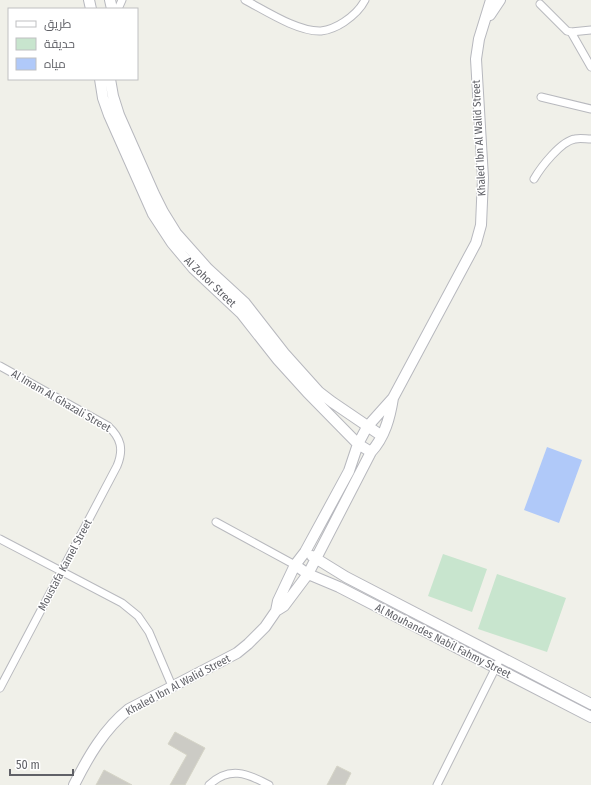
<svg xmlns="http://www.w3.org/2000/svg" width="591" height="785" viewBox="0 0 591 785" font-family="'Fira Sans Condensed',Cairo,sans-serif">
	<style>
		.green { fill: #c8e5ce }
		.water { fill: #b0c9f9 }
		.building { fill: #cccbc5; stroke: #d5d4c7 }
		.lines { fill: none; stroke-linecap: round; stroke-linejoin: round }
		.street-casing { stroke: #b8b9be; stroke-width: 9 }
		.secondary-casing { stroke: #b7b8be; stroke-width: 12 }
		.street { stroke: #fff; stroke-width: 7 }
		.secondary { stroke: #fff; stroke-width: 10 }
		.labels { text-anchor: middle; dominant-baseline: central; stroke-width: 3; stroke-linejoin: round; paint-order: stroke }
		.street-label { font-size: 11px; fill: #606167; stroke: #fff }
	</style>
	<rect width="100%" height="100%" fill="#f0f0e9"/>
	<path class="green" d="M 443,554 L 487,569 L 472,612 L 428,596 Z
		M 497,574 L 566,598 L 547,652 L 478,629 Z"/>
	<path class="water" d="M 547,447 L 582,460 L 559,523 L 524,510 Z"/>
	<path class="building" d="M 175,732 L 205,748 L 185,785 L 170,785 L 187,755 L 168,744 Z
		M 337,766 L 351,773 L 345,785 L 327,785 Z
		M 104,770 L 132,785 L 96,785 Z"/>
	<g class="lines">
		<defs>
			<path id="street" d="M 245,0 C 266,11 298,32 321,31 C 329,30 338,26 344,22 C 353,16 360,10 365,0
				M 540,4 L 567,31 L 571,32 L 591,30
				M 118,9 L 122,0
				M 571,32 L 591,67
				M 541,97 L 591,109
				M 534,179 C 541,167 561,141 575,139 C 580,138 586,139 591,139
				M 0,366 L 108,426 C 121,438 124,449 117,466 L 0,688
				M 216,522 L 295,565
				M 0,539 L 122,603 L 138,616 L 149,632 L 172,686
				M 209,785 C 229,766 247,773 269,785
				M 437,785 L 501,657"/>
			<path id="secondary" d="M 89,0 L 91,9
				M 110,0 L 112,9
				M 490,15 L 500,0
				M 100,79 L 103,98 L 109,115 L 153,214 L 172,243 L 193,268 L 241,313 L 278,360 L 307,392 L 358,444 L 371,452
				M 110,79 L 113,96 L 119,115 L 154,194 L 163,212 L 176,233 L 208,269 L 245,303 L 284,353 L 319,392 L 332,402 L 382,436
				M 312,556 L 346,577 L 591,704
				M 295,565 L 308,574 L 339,587 L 591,717
				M 276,611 L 278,601 L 295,565 L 305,552 L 349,471 L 358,444 L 367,427 L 393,398 L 476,243 L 481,225 L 483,178 L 476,59 L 479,39 L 491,0
				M 74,785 C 88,757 104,729 129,709 L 237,653 L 248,644 L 265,627 L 276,611 L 284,606 L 308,574 L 371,452 C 385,437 390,417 393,398"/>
		</defs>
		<use href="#street" class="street-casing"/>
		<use href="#secondary" class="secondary-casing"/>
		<use href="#street" class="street"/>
		<use href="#secondary" class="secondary"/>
	</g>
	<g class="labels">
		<g class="street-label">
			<text transform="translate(479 138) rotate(-93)">Khaled Ibn Al Walid Street</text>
			<text transform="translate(210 282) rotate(44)">Al Zohor Street</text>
			<text transform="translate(61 401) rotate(30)">Al Imam Al Ghazali Street</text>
			<text transform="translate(65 565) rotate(-62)">Moustafa Kamel Street</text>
			<text transform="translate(443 641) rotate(27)">Al Mouhandes Nabil Fahmy Street</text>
			<text transform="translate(178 685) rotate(-28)">Khaled Ibn Al Walid Street</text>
		</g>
	</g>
	<rect x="8" y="8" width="130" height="72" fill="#ffffff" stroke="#bfc0c2"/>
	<rect x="16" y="21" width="20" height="6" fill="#ffffff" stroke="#bfc0c2"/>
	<text x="44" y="28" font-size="12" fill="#606167">طريق</text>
	<rect x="16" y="38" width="20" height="12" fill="#c8e5ce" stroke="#bfc0c2"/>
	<text x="44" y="48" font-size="12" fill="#606167">حديقة</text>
	<rect x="16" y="58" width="20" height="12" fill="#b0c9f9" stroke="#bfc0c2"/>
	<text x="44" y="68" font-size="12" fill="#606167">مياه</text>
	<path d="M10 769v6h63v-6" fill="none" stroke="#606167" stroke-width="2"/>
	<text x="16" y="769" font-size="12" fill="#606167" stroke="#ffffff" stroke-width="3" paint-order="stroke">50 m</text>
</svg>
